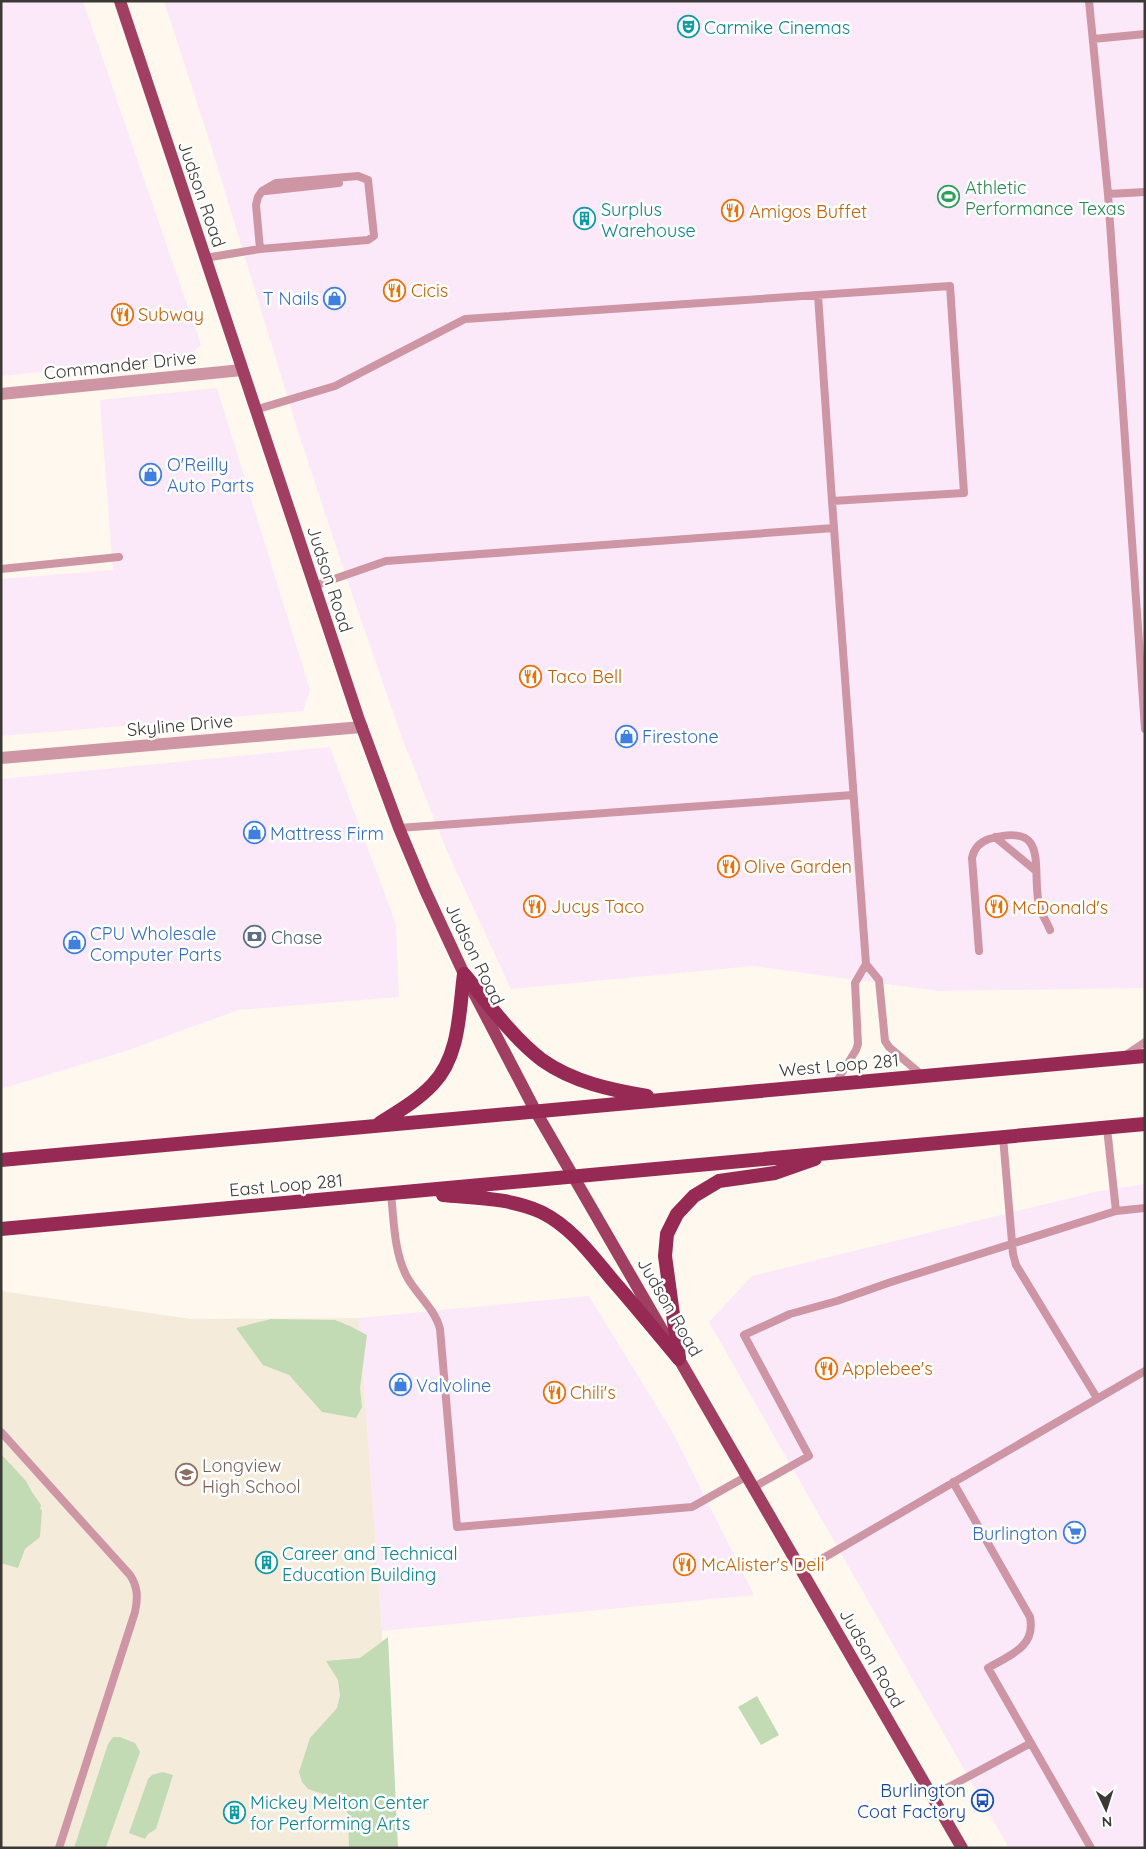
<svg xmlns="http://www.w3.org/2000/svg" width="1146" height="1849" viewBox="0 0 1146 1849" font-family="Quicksand,sans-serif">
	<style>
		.commercial { fill: #fbe9fa }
		.built { fill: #f5ebdb }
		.green { fill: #c3dbb4 }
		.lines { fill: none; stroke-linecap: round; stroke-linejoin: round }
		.service { stroke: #ce96a5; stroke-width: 8 }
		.minor { stroke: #ce96a5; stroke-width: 12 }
		.primary { stroke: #a03f61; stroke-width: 12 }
		.trunk { stroke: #962a55; stroke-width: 14 }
		.labels { text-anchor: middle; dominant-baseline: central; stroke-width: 5; stroke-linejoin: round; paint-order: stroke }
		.culture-label { font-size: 18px; fill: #0d838f; stroke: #fff; text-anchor: start }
		.leisure-label { font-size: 18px; fill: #27864d; stroke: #fff; text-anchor: start }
		.street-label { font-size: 18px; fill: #3b3935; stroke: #fff }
		.food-label { font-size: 18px; fill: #c56008; stroke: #fff; text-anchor: start }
		.shop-label { font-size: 18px; fill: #366cbe; stroke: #fff; text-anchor: start }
		.service-label { font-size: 18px; fill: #4e5e75; stroke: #fff; text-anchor: start }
		.education-label { font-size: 18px; fill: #785e54; stroke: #fff; text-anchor: start }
		.transit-label { font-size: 18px; fill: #164399; stroke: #fff; text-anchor: end }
	</style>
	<rect width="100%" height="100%" fill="#fef8ee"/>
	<path class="commercial" d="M 1,1 L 83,1 L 201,345 L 186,358 L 1,376 Z
		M 164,1 L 1145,1 L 1145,988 L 939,991 L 752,966 L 511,989 L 447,851 L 401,735 L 350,588 L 297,428 L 211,146 Z
		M 217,388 L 310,690 L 303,711 L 1,736 L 1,579 L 113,570 L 100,400 Z
		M 330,747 L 396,924 L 399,997 L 238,1010 L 129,1050 L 1,1089 L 1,779 Z
		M 1145,1184 L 1145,1848 L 1009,1848 L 709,1322 L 752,1276 L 1095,1192 Z
		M 589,1296 L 673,1433 L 754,1595 L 382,1631 L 359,1318 Z"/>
	<path class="built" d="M 1,1291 L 191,1319 L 359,1318 L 382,1631 L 388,1848 L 1,1848 Z"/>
	<path class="green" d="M 271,1319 L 335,1320 L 350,1326 L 367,1335 L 360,1388 L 362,1407 L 356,1418 L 322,1412 L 289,1375 L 263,1365 L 236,1328 Z
		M 1,1454 L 26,1481 L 32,1492 L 41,1505 L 40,1509 L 42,1510 L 40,1537 L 25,1549 L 18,1568 L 1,1563 Z
		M 388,1637 L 398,1848 L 349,1848 L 348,1814 L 341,1800 L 308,1789 L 302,1782 L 299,1772 L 310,1738 L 337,1708 L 340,1695 L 338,1680 L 326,1661 L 360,1658 Z
		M 757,1696 L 779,1735 L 761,1745 L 738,1707 Z
		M 113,1737 L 120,1737 L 135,1743 L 140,1752 L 106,1847 L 74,1848 L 108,1744 Z
		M 162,1772 L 173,1775 L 156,1829 L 148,1834 L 145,1839 L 129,1833 L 148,1779 L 152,1775 Z"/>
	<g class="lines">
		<path class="service" d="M 1089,1 L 1108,194 L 1145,729
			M 1093,39 L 1145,34
			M 266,191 L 339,183
			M 1108,194 L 1145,192
			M 260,249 L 256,205 L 258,197 L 262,191 L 276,183 L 358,176 L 368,180
			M 205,258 L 260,249 L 368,240 L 374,236 L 368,180
			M 818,295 L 832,501
			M 255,410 L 335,386 L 465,319 L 950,286 L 964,493 L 832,501 L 866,964
			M 1,569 L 119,557
			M 314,586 L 386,561 L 834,528
			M 399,828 L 853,795
			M 995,837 L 1036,871
			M 979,951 L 972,858 C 974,848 980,842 989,839 C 1051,821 1031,868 1039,905 C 1041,914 1047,922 1050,930
			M 1126,1055 L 1145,1042
			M 835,1084 L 856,1050 L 858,1044 L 855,983 L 866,964 L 879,980 L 885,1041 L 889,1047 L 923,1076
			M 1003,1137 L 1013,1254 L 1016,1265 L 1097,1398
			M 391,1194 C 394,1222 394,1252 407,1277 C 417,1295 435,1309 440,1329 L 457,1527 L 692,1507 L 747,1476
			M 1116,1211 L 1145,1208
			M 1,1432 L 130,1575 C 138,1587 138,1598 135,1612 L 59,1848
			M 953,1482 L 1030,1617 C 1036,1647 1010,1655 988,1668 L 1091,1848
			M 754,1487 L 809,1456 L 744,1335 L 790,1314 L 837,1301 L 891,1282 L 1116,1211 L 1107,1128
			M 801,1571 L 1145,1371
			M 932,1796 L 1031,1743"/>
		<path class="minor" d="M 1,394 L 242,370
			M 1,758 L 362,727"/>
		<path class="primary" d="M 120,1 L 358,717 L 399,828 L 425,890 L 464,974 L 536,1112 L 962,1848"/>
		<path class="trunk" d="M 464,974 C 488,1003 512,1037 542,1060 C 573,1082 611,1090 647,1096
			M 380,1123 C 399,1111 418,1100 433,1084 C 460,1056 459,1011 464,974
			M 1,1160 L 1145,1056
			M 443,1195 C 475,1198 511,1198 541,1212 C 572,1227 593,1257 615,1283 C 637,1308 658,1334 679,1359
			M 1,1229 L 1145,1124
			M 679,1358 L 665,1256 L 667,1234 L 677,1214 L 694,1196 L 719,1181 L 775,1173 L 815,1159"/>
	</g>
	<defs>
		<symbol id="theatre-ring" viewBox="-11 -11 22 22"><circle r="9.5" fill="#fff" stroke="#0f9aa8" stroke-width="1.5"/><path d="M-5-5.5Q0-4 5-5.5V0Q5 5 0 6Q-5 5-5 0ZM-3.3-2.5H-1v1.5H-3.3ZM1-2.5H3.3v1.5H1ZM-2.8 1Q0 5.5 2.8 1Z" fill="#0f9aa8"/></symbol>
		<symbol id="stadium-ring" viewBox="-11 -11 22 22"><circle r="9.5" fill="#fff" stroke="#2e9e5b" stroke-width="1.5"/><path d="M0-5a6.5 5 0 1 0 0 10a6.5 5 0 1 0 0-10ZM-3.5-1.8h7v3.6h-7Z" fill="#2e9e5b"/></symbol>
		<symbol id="restaurant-ring" viewBox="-11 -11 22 22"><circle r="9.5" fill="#fff" stroke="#e8710a" stroke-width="1.5"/><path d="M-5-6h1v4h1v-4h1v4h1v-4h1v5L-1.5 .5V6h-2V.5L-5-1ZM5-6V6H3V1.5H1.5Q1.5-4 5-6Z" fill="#e8710a"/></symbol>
		<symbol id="building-ring" viewBox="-11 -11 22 22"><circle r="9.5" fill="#fff" stroke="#0f9aa8" stroke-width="1.5"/><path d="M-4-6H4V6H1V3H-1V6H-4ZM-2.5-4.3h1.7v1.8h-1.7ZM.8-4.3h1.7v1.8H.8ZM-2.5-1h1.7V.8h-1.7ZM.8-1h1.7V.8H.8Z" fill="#0f9aa8"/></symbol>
		<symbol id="shop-ring" viewBox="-11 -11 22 22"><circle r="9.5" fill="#fff" stroke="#3f7fe0" stroke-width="1.5"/><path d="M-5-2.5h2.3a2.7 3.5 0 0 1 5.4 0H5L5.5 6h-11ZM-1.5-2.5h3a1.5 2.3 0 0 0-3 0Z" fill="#3f7fe0"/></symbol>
		<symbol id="bank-ring" viewBox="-11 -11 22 22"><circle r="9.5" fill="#fff" stroke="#5c6f8a" stroke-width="1.5"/><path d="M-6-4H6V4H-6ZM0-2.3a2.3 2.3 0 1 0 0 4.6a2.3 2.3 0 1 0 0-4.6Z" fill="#5c6f8a"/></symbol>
		<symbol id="school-ring" viewBox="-11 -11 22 22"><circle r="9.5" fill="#fff" stroke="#8d6e63" stroke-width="1.5"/><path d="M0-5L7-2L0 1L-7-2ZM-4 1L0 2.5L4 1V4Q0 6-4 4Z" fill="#8d6e63"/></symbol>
		<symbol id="supermarket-ring" viewBox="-11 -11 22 22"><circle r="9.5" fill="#fff" stroke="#3f7fe0" stroke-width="1.5"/><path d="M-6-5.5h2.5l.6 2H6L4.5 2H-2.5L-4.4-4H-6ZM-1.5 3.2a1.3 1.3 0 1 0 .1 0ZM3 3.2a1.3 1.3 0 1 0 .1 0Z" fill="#3f7fe0"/></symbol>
		<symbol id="bus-ring" viewBox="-11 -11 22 22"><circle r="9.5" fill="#fff" stroke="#1a4fb4" stroke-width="1.5"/><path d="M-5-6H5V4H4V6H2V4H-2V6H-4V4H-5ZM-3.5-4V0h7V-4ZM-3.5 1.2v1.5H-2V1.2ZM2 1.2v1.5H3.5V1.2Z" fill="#1a4fb4"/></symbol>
	</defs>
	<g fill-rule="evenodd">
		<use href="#theatre-ring" x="676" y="14" width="25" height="25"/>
		<use href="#stadium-ring" x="936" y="184" width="25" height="25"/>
		<use href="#restaurant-ring" x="720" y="198" width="25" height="25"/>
		<use href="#building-ring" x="572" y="206" width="25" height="25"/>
		<use href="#restaurant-ring" x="382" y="278" width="25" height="25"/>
		<use href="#shop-ring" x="322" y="286" width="25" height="25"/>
		<use href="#restaurant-ring" x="110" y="302" width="25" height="25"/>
		<use href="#shop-ring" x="138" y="462" width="25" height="25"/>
		<use href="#restaurant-ring" x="518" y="664" width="25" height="25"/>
		<use href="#shop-ring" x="614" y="724" width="25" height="25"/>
		<use href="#shop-ring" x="242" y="820" width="25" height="25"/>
		<use href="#restaurant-ring" x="716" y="854" width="25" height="25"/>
		<use href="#restaurant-ring" x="522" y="894" width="25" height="25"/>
		<use href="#restaurant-ring" x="984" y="894" width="25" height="25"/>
		<use href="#bank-ring" x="242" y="924" width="25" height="25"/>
		<use href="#shop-ring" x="62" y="930" width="25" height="25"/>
		<use href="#restaurant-ring" x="814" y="1356" width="25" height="25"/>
		<use href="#shop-ring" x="388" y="1372" width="25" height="25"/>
		<use href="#restaurant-ring" x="542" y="1380" width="25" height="25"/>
		<use href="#school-ring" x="174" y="1462" width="25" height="25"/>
		<use href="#supermarket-ring" x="1062" y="1520" width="25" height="25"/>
		<use href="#building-ring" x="254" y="1550" width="25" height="25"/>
		<use href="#restaurant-ring" x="672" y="1552" width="25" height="25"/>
		<use href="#bus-ring" x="970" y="1788" width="25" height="25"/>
		<use href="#building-ring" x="222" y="1800" width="25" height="25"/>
	</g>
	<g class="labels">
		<g class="culture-label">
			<text x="704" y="27">Carmike Cinemas</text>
			<text x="601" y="209">Surplus<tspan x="601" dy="21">Warehouse</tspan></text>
			<text x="282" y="1553">Career and Technical<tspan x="282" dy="21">Education Building</tspan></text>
			<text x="250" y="1802">Mickey Melton Center<tspan x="250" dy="21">for Performing Arts</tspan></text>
		</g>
		<g class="leisure-label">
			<text x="965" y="187">Athletic<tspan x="965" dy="21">Performance Texas</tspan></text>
		</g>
		<g class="street-label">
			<text transform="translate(202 194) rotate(71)">Judson Road</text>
			<text transform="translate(120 365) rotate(-6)">Commander Drive</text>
			<text transform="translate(330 579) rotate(72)">Judson Road</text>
			<text transform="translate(180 725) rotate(-5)">Skyline Drive</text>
			<text transform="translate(475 954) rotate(64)">Judson Road</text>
			<text transform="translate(839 1065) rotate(-5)">West Loop 281</text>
			<text transform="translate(286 1185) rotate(-5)">East Loop 281</text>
			<text transform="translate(670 1307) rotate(60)">Judson Road</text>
			<text transform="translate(872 1658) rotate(60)">Judson Road</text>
		</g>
		<g class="food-label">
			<text x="749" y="211">Amigos Buffet</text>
			<text x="411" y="290">Cicis</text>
			<text x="138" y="314">Subway</text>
			<text x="547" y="676">Taco Bell</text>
			<text x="744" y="866">Olive Garden</text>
			<text x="551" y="906">Jucys Taco</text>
			<text x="1012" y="907">McDonald's</text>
			<text x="842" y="1368">Applebee's</text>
			<text x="570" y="1392">Chili's</text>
			<text x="701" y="1564">McAlister's Deli</text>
		</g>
		<g class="shop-label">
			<text x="319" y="298" text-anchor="end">T Nails</text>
			<text x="167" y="464">O'Reilly<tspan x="167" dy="21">Auto Parts</tspan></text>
			<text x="642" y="736">Firestone</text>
			<text x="270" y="833">Mattress Firm</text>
			<text x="90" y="933">CPU Wholesale<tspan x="90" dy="21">Computer Parts</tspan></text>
			<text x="416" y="1385">Valvoline</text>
			<text x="1058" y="1533" text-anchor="end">Burlington</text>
		</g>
		<g class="service-label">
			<text x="271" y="937">Chase</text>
		</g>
		<g class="education-label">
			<text x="202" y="1465">Longview<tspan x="202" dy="21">High School</tspan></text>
		</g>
		<g class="transit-label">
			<text x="966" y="1790">Burlington<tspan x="966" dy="21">Coat Factory</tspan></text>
		</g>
	</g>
	<rect width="1146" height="1849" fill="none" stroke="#3b3935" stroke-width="5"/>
	<g transform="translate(1106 1809) rotate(176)" stroke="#ffffff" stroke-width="4" paint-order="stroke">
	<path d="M0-4L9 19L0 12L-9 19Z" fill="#3b3935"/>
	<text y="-8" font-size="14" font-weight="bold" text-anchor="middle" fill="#3b3935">N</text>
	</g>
</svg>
